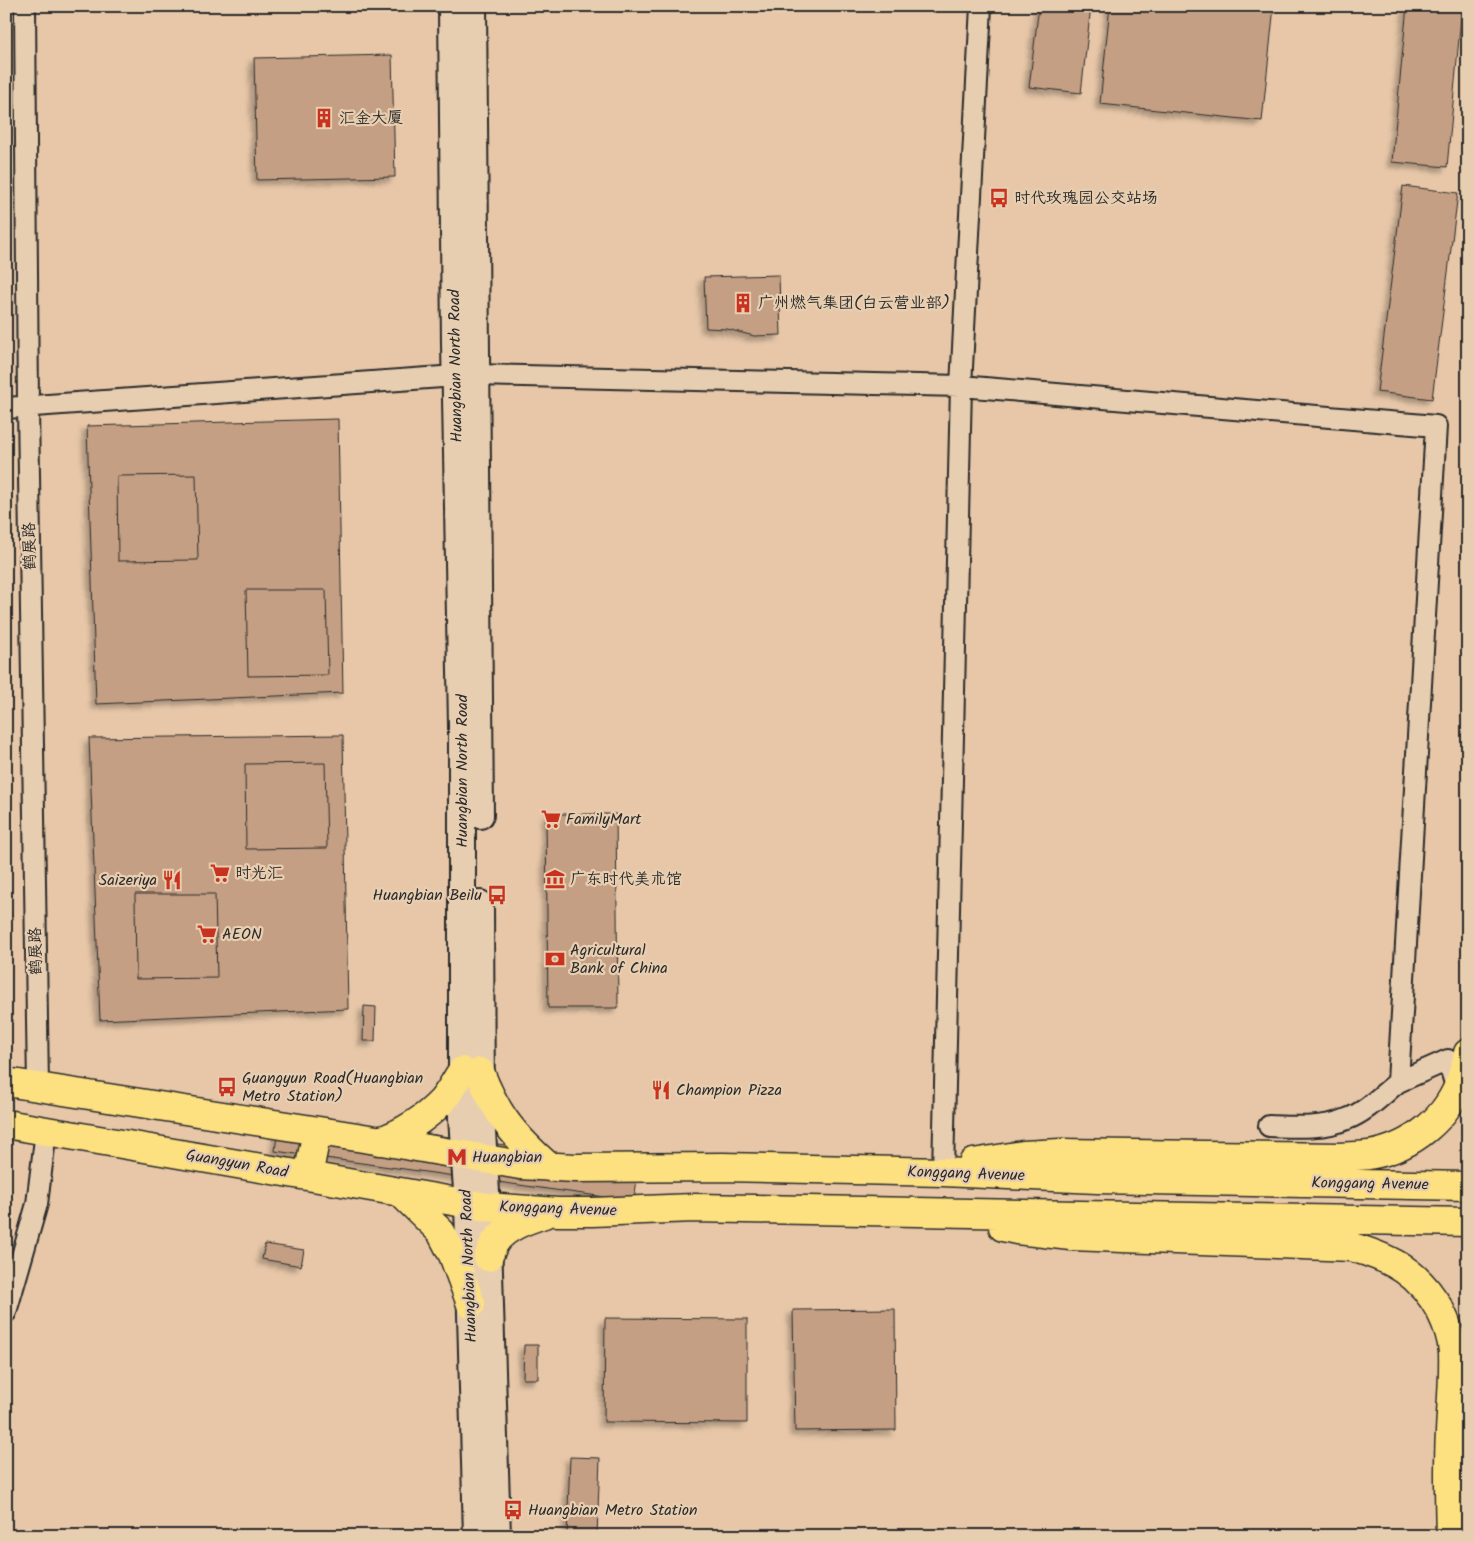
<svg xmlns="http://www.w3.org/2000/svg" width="1474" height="1542" viewBox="0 0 1474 1542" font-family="Kalam,'LXGW WenKai TC',sans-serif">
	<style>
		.building { fill: #c49f83; stroke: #2b2b2b; filter: url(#shadow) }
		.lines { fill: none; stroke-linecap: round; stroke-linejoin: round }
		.minor-casing { stroke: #2b2b2b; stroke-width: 24 }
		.tertiary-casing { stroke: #2b2b2b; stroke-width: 30 }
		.secondary-casing { stroke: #2b2b2b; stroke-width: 31 }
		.primary-casing { stroke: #2b2b2b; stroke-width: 31 }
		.minor { stroke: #e8ceb0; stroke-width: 20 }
		.tertiary { stroke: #e8ceb0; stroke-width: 26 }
		.secondary { stroke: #e8ceb0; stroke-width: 28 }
		.primary { stroke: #fde080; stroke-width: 28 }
		.labels { text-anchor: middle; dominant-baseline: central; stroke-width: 4.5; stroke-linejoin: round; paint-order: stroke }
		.poi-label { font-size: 16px; fill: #2b2b2b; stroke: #e8ceb0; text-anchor: start }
		.street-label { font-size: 16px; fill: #2b2b2b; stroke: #e8ceb0 }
	</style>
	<defs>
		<filter id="shadow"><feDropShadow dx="-4.5" dy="4.5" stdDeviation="2.5" flood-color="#0004"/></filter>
	</defs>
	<rect width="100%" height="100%" fill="#e7c7a8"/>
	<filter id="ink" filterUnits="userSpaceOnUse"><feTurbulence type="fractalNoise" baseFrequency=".02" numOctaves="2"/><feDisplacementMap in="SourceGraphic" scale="10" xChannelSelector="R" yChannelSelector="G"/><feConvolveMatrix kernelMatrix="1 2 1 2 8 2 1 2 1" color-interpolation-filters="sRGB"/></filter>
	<g filter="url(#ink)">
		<path class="building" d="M 1039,6 L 1091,6 L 1081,93 L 1029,87 Z
			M 1110,6 L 1274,6 L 1262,121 L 1100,104 Z
			M 1407,6 L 1462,6 L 1447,167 L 1392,162 Z
			M 392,55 L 395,177 L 257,180 L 254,58 Z
			M 1403,186 L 1458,193 L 1432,399 L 1377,392 Z
			M 779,275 L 781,335 L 754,336 L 727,329 L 706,328 L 704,277 Z
			M 338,419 L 343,693 L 96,704 L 87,426 Z
			M 196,475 L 198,560 L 118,561 L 117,476 Z
			M 246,590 L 326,590 L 328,675 L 248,676 Z
			M 343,735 L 348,1009 L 100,1020 L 89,738 Z
			M 325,763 L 327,848 L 246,849 L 245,764 Z
			M 546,814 L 616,814 L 618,1008 L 548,1008 Z
			M 135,894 L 215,894 L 217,978 L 136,979 Z
			M 364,1006 L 376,1007 L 375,1041 L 363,1041 Z
			M 280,1113 L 639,1164 L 634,1201 L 275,1151 Z
			M 265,1244 L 304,1250 L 301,1266 L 262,1259 Z
			M 895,1309 L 896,1430 L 795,1431 L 793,1310 Z
			M 605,1318 L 747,1319 L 747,1423 L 604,1422 Z
			M 524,1345 L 538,1345 L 538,1379 L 523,1379 Z
			M 570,1457 L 600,1458 L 597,1536 L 567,1536 Z"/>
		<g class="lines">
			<defs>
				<path id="minor" d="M 25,6 L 28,407 L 38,1087
					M 6,408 L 456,376 L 477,375 L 961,386 L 1436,426 L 1398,1082 C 1382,1095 1366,1112 1347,1119 C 1324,1129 1294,1127 1269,1126
					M 1398,1082 L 1448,1060 L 1457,1090
					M 943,1172 L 961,386 L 981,6
					M 6,1312 L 37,1204 L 46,1131"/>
				<path id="tertiary" d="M 452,6 L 455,344 L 462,725 L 462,1118 L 468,1204 L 477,1536
					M 473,6 L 480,815
					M 480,904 L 481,1117 L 487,1207 L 497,1536"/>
				<path id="secondary" d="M 1468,1536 L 1468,1535"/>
				<path id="primary" d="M 480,1072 C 496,1115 515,1137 549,1167
					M 6,1082 L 376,1140 L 520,1165 L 575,1168 L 723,1167 L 943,1172 L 1097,1179 L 1468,1186
					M 6,1124 L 487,1207 L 558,1212 L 592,1212 L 694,1208 L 1468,1222
					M 379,1141 C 402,1134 426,1118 442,1101 C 450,1092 455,1081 462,1071
					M 973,1163 L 1023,1155 L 1060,1153 L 1341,1157 C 1350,1156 1360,1156 1369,1155 C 1412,1148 1449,1118 1462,1076 C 1464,1069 1467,1061 1468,1053
					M 308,1176 L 317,1131
					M 401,1193 L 441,1232 L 453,1255 L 471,1304
					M 1003,1227 L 1017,1230 L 1071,1236 L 1352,1247 C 1393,1259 1420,1273 1441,1312 C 1447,1324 1452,1339 1453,1352 C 1454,1379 1451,1406 1450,1433 C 1448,1467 1449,1501 1450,1536
					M 488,1257 C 491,1252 492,1247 495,1242 C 506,1226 529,1219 547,1213"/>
			</defs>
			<use href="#minor" class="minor-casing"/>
			<use href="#tertiary" class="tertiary-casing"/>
			<use href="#secondary" class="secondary-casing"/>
			<use href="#primary" class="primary-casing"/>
			<use href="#minor" class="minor"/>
			<use href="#tertiary" class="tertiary"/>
			<use href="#secondary" class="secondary"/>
			<use href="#primary" class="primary"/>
		</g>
	</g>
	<defs>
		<symbol id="building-bare" viewBox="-9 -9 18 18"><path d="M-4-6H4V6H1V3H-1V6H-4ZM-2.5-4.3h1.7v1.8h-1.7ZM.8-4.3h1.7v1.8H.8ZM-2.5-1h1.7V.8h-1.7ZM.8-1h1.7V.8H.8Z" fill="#c8321e" stroke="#e8ceb0" stroke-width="2.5" paint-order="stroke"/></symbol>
		<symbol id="bus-bare" viewBox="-9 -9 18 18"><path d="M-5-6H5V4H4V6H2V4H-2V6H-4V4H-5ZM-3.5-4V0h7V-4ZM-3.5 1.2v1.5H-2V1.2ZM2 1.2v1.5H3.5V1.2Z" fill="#c8321e" stroke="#e8ceb0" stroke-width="2.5" paint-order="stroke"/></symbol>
		<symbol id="supermarket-bare" viewBox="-9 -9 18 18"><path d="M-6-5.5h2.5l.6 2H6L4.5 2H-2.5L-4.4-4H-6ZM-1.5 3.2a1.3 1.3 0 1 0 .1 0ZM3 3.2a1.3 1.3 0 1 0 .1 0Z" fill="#c8321e" stroke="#e8ceb0" stroke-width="2.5" paint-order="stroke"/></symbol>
		<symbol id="museum-bare" viewBox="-9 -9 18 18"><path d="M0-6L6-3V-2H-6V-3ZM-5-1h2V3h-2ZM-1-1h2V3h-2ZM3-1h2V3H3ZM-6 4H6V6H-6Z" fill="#c8321e" stroke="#e8ceb0" stroke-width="2.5" paint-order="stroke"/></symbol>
		<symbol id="restaurant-bare" viewBox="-9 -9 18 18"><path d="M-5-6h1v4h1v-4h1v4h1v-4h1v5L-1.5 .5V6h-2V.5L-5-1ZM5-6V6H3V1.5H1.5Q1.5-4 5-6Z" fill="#c8321e" stroke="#e8ceb0" stroke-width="2.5" paint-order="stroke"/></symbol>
		<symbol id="bank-bare" viewBox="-9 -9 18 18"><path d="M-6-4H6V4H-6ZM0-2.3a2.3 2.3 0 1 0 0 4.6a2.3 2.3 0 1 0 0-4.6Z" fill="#c8321e" stroke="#e8ceb0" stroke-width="2.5" paint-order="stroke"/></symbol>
		<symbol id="metro-bare" viewBox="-9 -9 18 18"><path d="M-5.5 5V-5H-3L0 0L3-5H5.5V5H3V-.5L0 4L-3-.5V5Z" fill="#c8321e" stroke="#e8ceb0" stroke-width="2.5" paint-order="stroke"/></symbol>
	</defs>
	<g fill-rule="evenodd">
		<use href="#building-bare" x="310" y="104" width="28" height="28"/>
		<use href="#bus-bare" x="985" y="184" width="28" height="28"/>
		<use href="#building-bare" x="729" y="289" width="28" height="28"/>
		<use href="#supermarket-bare" x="537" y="805" width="28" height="28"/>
		<use href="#supermarket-bare" x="206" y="859" width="28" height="28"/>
		<use href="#museum-bare" x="541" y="865" width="28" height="28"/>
		<use href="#restaurant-bare" x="158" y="866" width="28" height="28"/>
		<use href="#bus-bare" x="483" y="881" width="28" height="28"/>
		<use href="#supermarket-bare" x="193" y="920" width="28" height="28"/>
		<use href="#bank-bare" x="541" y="945" width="28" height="28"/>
		<use href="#bus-bare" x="213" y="1073" width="28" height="28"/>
		<use href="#restaurant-bare" x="647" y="1076" width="28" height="28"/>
		<use href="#metro-bare" x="443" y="1143" width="28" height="28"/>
		<use href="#bus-bare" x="499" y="1496" width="28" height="28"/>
	</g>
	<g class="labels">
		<g class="poi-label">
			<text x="339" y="118">汇金大厦</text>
			<text x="1014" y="198">时代玫瑰园公交站场</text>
			<text x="758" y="303">广州燃气集团(白云营业部)</text>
			<text x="566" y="819">FamilyMart</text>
			<text x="235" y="873">时光汇</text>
			<text x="570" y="879">广东时代美术馆</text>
			<text x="157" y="880" text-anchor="end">Saizeriya</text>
			<text x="482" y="895" text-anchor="end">Huangbian Beilu</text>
			<text x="222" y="934">AEON</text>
			<text x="570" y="950">Agricultural<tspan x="570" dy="18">Bank of China</tspan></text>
			<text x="242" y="1078">Guangyun Road(Huangbian<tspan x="242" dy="18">Metro Station)</tspan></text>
			<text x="676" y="1090">Champion Pizza</text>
			<text x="472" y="1157">Huangbian</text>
			<text x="528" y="1510">Huangbian Metro Station</text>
		</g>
		<g class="street-label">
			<text transform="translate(456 366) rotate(-91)">Huangbian North Road</text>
			<text transform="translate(30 546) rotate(-91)">鹤展路</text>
			<text transform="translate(462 771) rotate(-90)">Huangbian North Road</text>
			<text transform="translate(36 951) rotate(-91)">鹤展路</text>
			<text transform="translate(237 1164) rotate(10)">Guangyun Road</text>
			<text transform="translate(966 1174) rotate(2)">Konggang Avenue</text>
			<text transform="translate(1370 1184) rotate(1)">Konggang Avenue</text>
			<text transform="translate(558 1209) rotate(2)">Konggang Avenue</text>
			<text transform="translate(469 1266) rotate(-92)">Huangbian North Road</text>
		</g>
	</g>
	<rect width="1474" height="1542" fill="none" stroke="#e8ceb0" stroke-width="25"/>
	<rect x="12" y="12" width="1449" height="1517" fill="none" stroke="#2b2b2b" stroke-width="2" filter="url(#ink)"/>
</svg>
